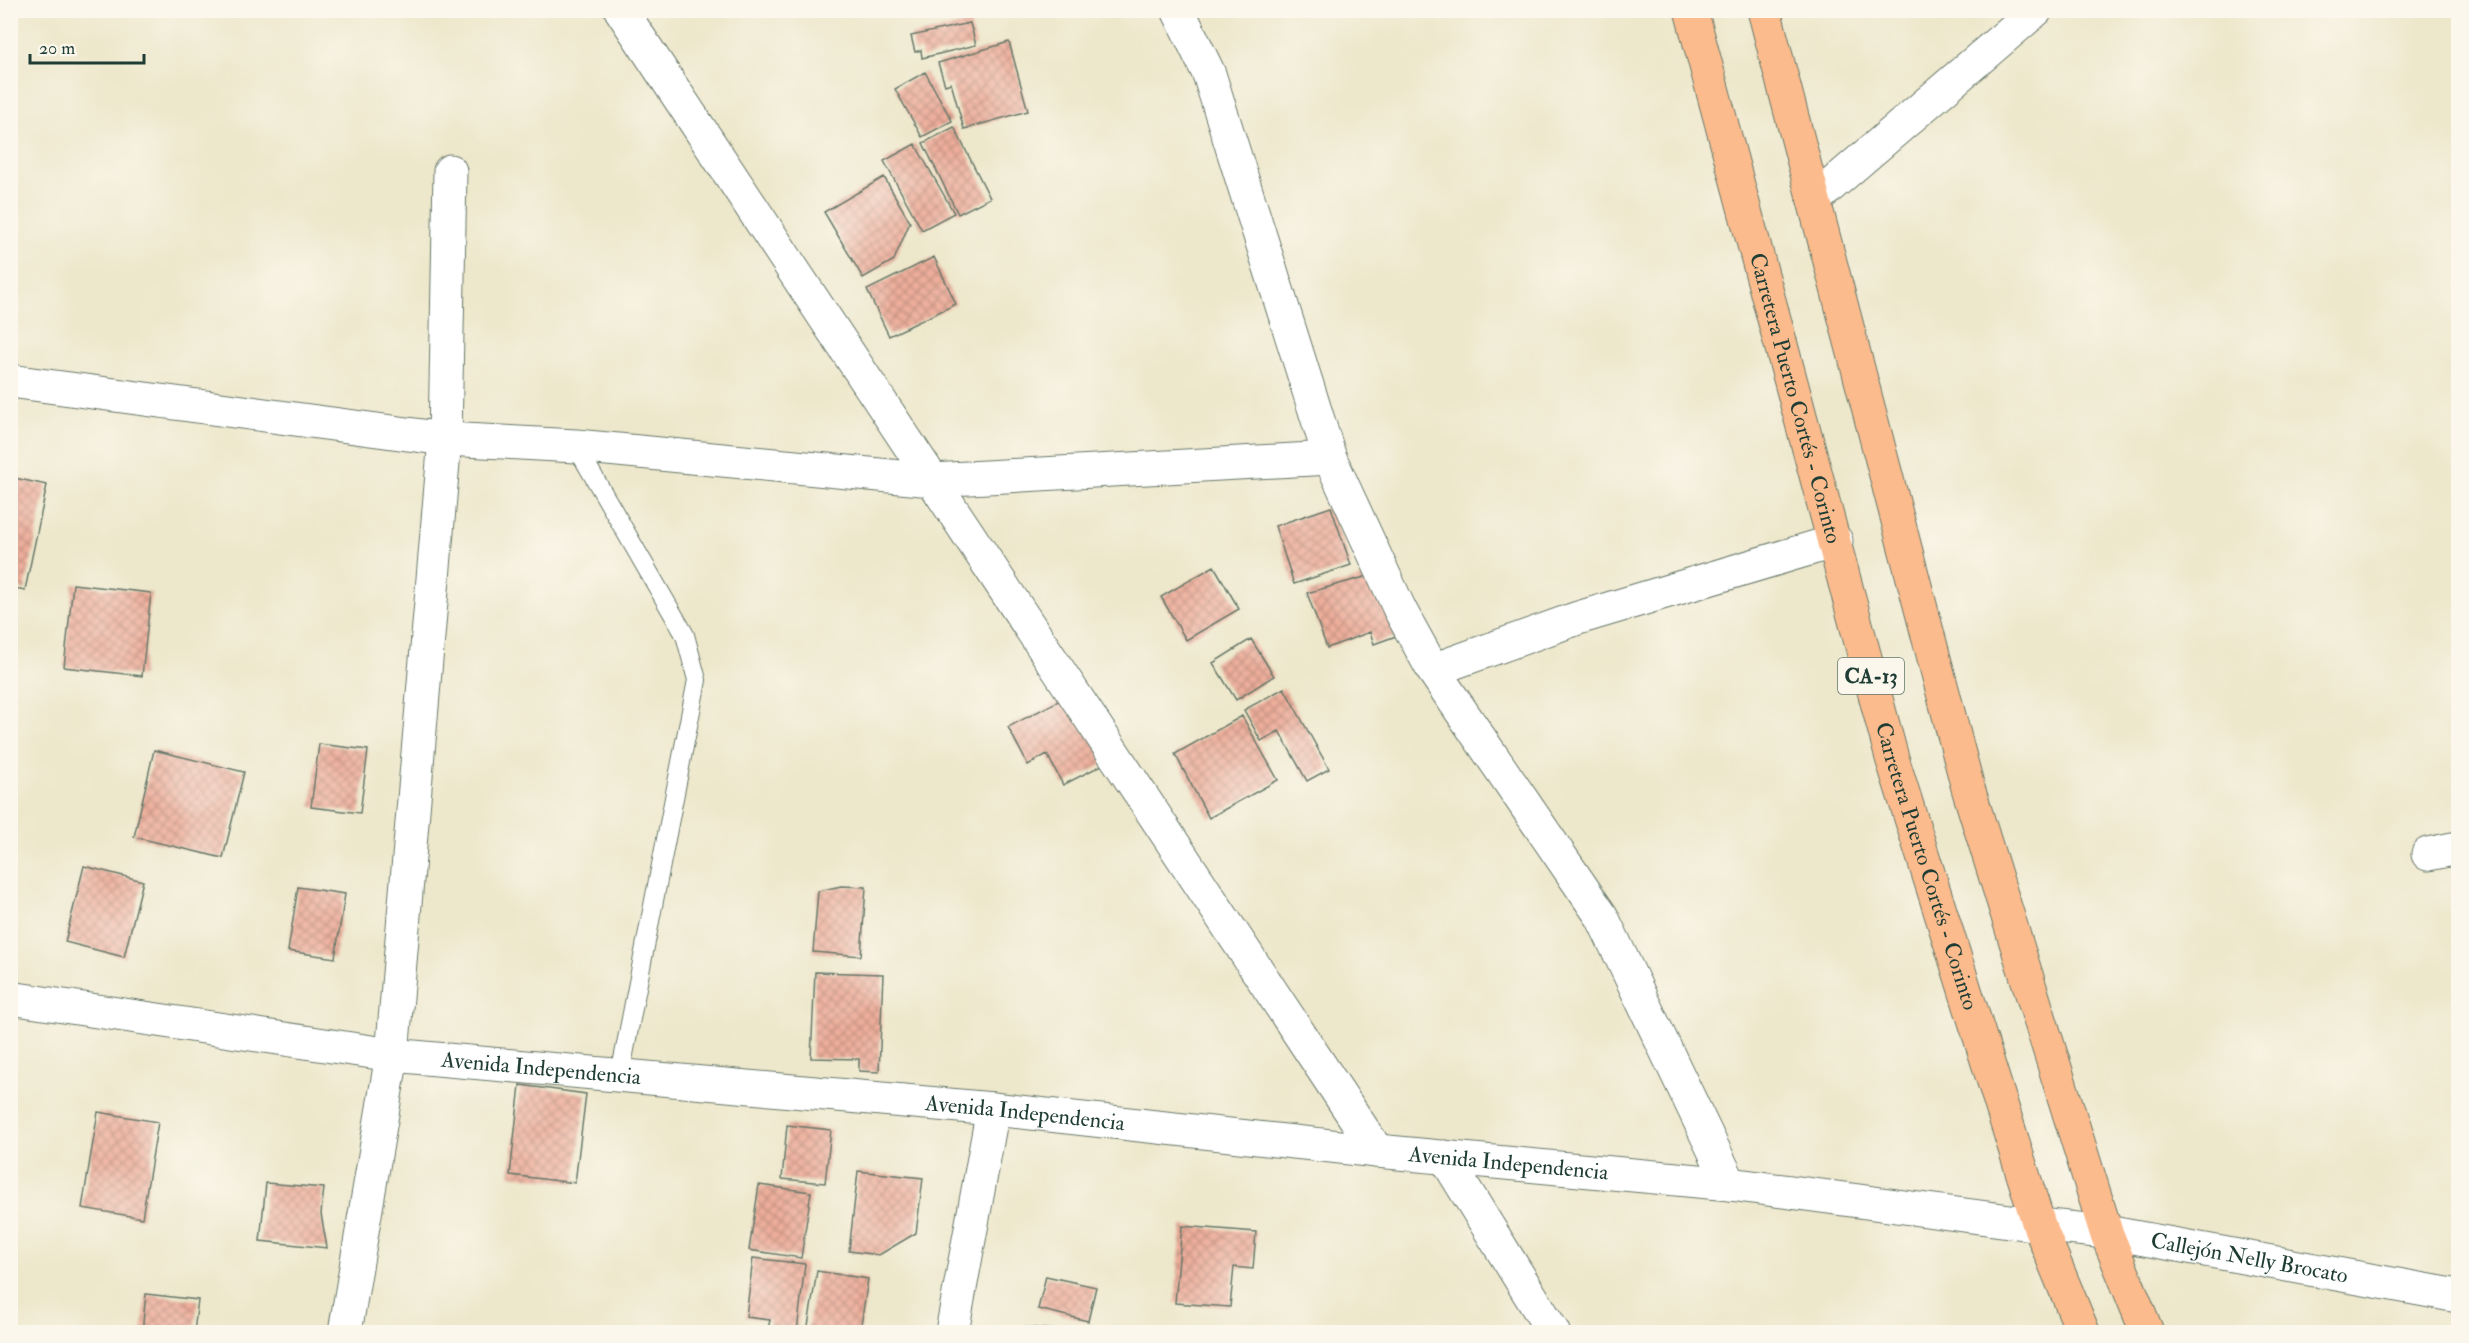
<svg xmlns="http://www.w3.org/2000/svg" width="2469" height="1343" viewBox="0 0 2469 1343" font-family="'IM FELL Double Pica',serif">
	<style>
		.building { fill: url(#building-cross-hatch) }
		.lines { fill: none; stroke-linecap: round; stroke-linejoin: round }
		.service-casing { stroke: #677869; stroke-width: 20 }
		.minor-casing { stroke: #677869; stroke-width: 35 }
		.tertiary-casing { stroke: #677869; stroke-width: 35 }
		.trunk-casing { stroke: #677869; stroke-width: 35 }
		.service { stroke: #fff; stroke-width: 18 }
		.minor { stroke: #fff; stroke-width: 33 }
		.tertiary { stroke: #fff; stroke-width: 33 }
		.trunk { stroke: #fbbb8d; stroke-width: 33 }
		.labels { text-anchor: middle; dominant-baseline: central; stroke-width: 4.5; stroke-linejoin: round; paint-order: stroke }
		.shield { fill: #fbf7ec; stroke: #61756b; stroke-width: 1.5 }
		.shield-label { font-size: 21px; font-weight: bold; fill: #1f3d34 }
		.street-label { font-size: 22px; fill: #1f3d34; stroke: #fbf7ec }
	</style>
	<defs>
		<pattern id="building-cross-hatch" width="8" height="8" patternUnits="userSpaceOnUse" patternTransform="scale(1.5)"><rect width="8" height="8" fill="#eeae9b"/><path d="M0 0l8 8M0 8l8-8" fill="none" stroke="#c08f7f"/></pattern>
	</defs>
	<rect width="100%" height="100%" fill="#fbf7ec"/>
	<filter id="ink" filterUnits="userSpaceOnUse"><feTurbulence type="fractalNoise" baseFrequency=".0167" numOctaves="2"/><feDisplacementMap in="SourceGraphic" scale="12" xChannelSelector="R" yChannelSelector="G"/><feConvolveMatrix kernelMatrix="1 2 1 2 8 2 1 2 1" color-interpolation-filters="sRGB"/></filter>
	<filter id="wash" filterUnits="userSpaceOnUse"><feTurbulence type="fractalNoise" baseFrequency=".008" numOctaves="4" result="noise"/><feDisplacementMap in="SourceGraphic" scale="24" xChannelSelector="R" yChannelSelector="G"/><feGaussianBlur stdDeviation="1.35" result="paint"/><feColorMatrix in="noise" values="0 0 0 0 0 0 0 0 0 0 0 0 0 0 0 0 0 1.4 0 .05"/><feComposite in="paint" operator="in"/></filter>
	<g filter="url(#wash)">
		<rect width="100%" height="100%" fill="#ede7cb"/>
		<g id="blocks">
			<path class="building" d="M 970,23 L 976,45 L 922,58 L 921,50 L 915,52 L 911,36 Z
				M 1009,42 L 1028,111 L 964,129 L 951,83 L 945,85 L 938,63 Z
				M 925,72 L 952,121 L 922,137 L 895,89 Z
				M 954,127 L 990,198 L 958,214 L 923,143 Z
				M 915,144 L 954,213 L 922,230 L 884,161 Z
				M 884,177 L 910,222 L 894,260 L 863,278 L 824,212 Z
				M 934,257 L 956,304 L 889,336 L 867,290 Z
				M 10,477 L 47,485 L 25,590 L 10,587 Z
				M 1331,507 L 1351,565 L 1294,584 L 1275,526 Z
				M 1214,566 L 1239,609 L 1186,640 L 1161,597 Z
				M 1379,573 L 1407,632 L 1374,644 L 1370,632 L 1327,648 L 1307,593 Z
				M 73,584 L 151,593 L 142,676 L 64,667 Z
				M 1251,639 L 1274,676 L 1236,700 L 1213,663 Z
				M 1284,688 L 1329,769 L 1307,781 L 1279,731 L 1261,741 L 1244,710 Z
				M 1072,694 L 1106,763 L 1063,785 L 1047,754 L 1028,765 L 1008,727 Z
				M 1242,716 L 1278,780 L 1209,818 L 1175,754 Z
				M 319,744 L 368,750 L 360,813 L 311,807 Z
				M 154,750 L 244,772 L 223,858 L 134,837 Z
				M 84,866 L 143,881 L 124,957 L 65,942 Z
				M 841,886 L 866,887 L 861,956 L 813,952 L 818,891 Z
				M 298,887 L 345,894 L 335,958 L 288,951 Z
				M 815,972 L 883,974 L 879,1072 L 859,1071 L 859,1059 L 811,1058 Z
				M 520,1085 L 586,1094 L 575,1183 L 510,1175 Z
				M 98,1112 L 158,1122 L 142,1218 L 82,1208 Z
				M 787,1125 L 831,1130 L 825,1183 L 782,1179 Z
				M 858,1171 L 923,1178 L 916,1233 L 879,1255 L 849,1251 Z
				M 266,1183 L 324,1188 L 321,1214 L 327,1248 L 260,1241 Z
				M 759,1185 L 811,1192 L 801,1258 L 749,1250 Z
				M 1182,1226 L 1256,1232 L 1253,1269 L 1234,1267 L 1230,1307 L 1175,1303 Z
				M 753,1258 L 805,1264 L 797,1332 L 768,1329 L 770,1320 L 746,1317 Z
				M 817,1271 L 868,1279 L 860,1332 L 807,1332 Z
				M 1046,1276 L 1096,1287 L 1088,1321 L 1038,1309 Z
				M 146,1294 L 198,1300 L 194,1332 L 142,1332 Z
				M 1022,1327 L 1066,1331 L 1066,1332 L 1022,1332 Z
				M 1082,1328 L 1109,1330 L 1108,1332 L 1082,1332 Z"/>
		</g>
	</g>
	<g filter="url(#ink)">
		<use href="#blocks" fill-opacity="0" stroke="#677869" stroke-width="1.5"/>
		<g class="lines">
			<defs>
				<path id="service" d="M 576,446 L 685,635 L 697,680 L 620,1075"/>
				<g id="minor">
					<path d="M 621,10 L 1377,1151"/>
					<path d="M 1178,10 L 1209,74 L 1330,458 L 1400,610 L 1433,670 L 1602,917 L 1730,1184"/>
					<path d="M 1814,200 L 2036,10"/>
					<path d="M 10,381 L 445,439 L 576,446 L 932,480 L 1330,458"/>
					<path d="M 1433,670 L 1578,618 L 1836,541"/>
					<path d="M 2428,854 L 2458,848"/>
					<path d="M 1445,1157 L 1553,1332"/>
					<path id="s1" d="M 2039,1225 L 2106,1232 L 2458,1296"/>
					<path d="M 345,1332 L 392,1055 L 445,439 L 450,171"/>
					<path d="M 952,1332 L 993,1109"/>
				</g>
				<g id="tertiary">
					<path id="s2" d="M 10,998 L 392,1055 L 993,1109 L 1377,1151 L 1730,1184 L 2039,1225"/>
				</g>
				<g id="trunk">
					<path id="s3" d="M 1691,10 L 1892,758 L 2039,1225 L 2083,1332"/>
					<path d="M 1764,10 L 1968,788 L 2106,1232 L 2147,1332"/>
				</g>
			</defs>
			<use href="#service" class="service-casing"/>
			<use href="#minor" class="minor-casing"/>
			<use href="#tertiary" class="tertiary-casing"/>
			<use href="#trunk" class="trunk-casing"/>
			<use href="#service" class="service"/>
			<use href="#minor" class="minor"/>
			<use href="#tertiary" class="tertiary"/>
			<use href="#trunk" class="trunk"/>
		</g>
	</g>
	<g class="labels">
		<rect class="shield" x="1838" y="658" width="66" height="36" rx="4.5"/>
		<g class="shield-label">
			<text x="1871" y="676">CA-13</text>
		</g>
		<g class="street-label">
			<text stroke="none"><textPath href="#s3" startOffset="402">Carretera Puerto Cortés - Corinto</textPath></text>
			<text stroke="none"><textPath href="#s3" startOffset="888">Carretera Puerto Cortés - Corinto</textPath></text>
			<text stroke="none"><textPath href="#s2" startOffset="536">Avenida Independencia</textPath></text>
			<text stroke="none"><textPath href="#s2" startOffset="1022">Avenida Independencia</textPath></text>
			<text stroke="none"><textPath href="#s2" startOffset="1508">Avenida Independencia</textPath></text>
			<text stroke="none"><textPath href="#s1" startOffset="213">Callejón Nelly Brocato</textPath></text>
		</g>
	</g>
	<rect width="2469" height="1343" fill="none" stroke="#fbf7ec" stroke-width="36"/>
	<path d="M30 54v9h114v-9" fill="none" stroke="#1f3d34" stroke-width="3"/>
	<text x="39" y="54" font-size="18" fill="#1f3d34" stroke="#fbf7ec" stroke-width="4.5" paint-order="stroke">20 m</text>
</svg>
